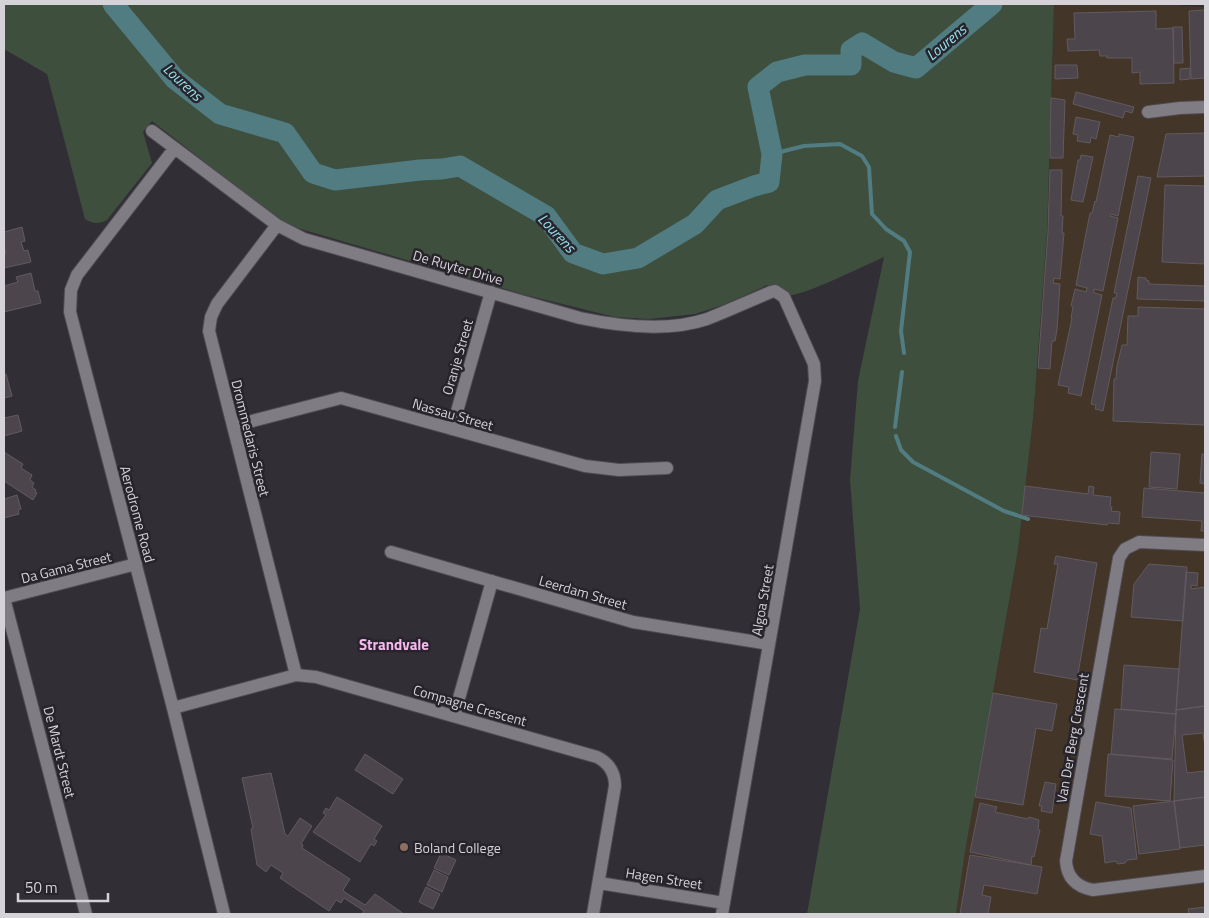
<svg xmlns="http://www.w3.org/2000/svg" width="1209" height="918" viewBox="0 0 1209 918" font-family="'Titillium Web',sans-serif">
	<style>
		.industrial { fill: #433527 }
		.green { fill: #3e4f3e }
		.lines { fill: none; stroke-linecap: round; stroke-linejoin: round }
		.stream { stroke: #507c82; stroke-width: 4 }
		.river { stroke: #507c82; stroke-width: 21 }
		.building { fill: #4c454b; stroke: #615a60 }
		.minor-casing { stroke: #4f4b51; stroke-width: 14 }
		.minor { stroke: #807c84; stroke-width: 12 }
		.education-dot { fill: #8d6e63; stroke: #28242c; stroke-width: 2 }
		.labels { text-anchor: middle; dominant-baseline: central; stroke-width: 5; stroke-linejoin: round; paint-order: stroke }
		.street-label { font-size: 14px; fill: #d6d3d8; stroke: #28242c }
		.poi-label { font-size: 14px; fill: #d6d3d8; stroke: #28242c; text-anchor: start }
		.water-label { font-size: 15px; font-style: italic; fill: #93e2ed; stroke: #28242c }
		.neighbourhood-label { font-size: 15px; font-weight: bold; fill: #f5b8ef; stroke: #28242c }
	</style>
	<rect width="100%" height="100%" fill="#322e36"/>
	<path class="industrial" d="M 1054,4 L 1178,4 L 1182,6 L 1205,7 L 1205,914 L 956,914 L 965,852 L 1018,550 L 1033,419 L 1047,232 Z"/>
	<path class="green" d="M 4,4 L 1054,4 L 1047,232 L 1033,419 L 1018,550 L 965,852 L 956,914 L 807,914 L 860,609 L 850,480 L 858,381 L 884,257 C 865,265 799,299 782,296 C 775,295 770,291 767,285 L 726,304 L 695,314 L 649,319 L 615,317 L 526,295 L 294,227 L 270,213 L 152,121 L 143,132 L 152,163 L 107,220 C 99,224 93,224 85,219 L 47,74 L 4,49 Z"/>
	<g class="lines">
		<path class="stream" d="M 772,154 L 804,146 L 840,144 L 862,156 L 869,167 L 872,214 L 886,229 L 904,241 L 910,252 L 901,331 L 904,353
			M 895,427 L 902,372
			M 896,436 L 901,450 L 913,462 L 1004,511 L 1028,519"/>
		<path class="river" d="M 113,4 L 175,79 L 220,114 L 285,133 L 313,173 L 335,180 L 420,170 L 442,169 L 460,166 L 546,216 L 573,253 L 603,264 L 638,258 L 695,224 L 717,200 L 754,186 L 769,182 L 772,154 L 758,87 L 777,72 L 805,65 L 851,65 L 851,50 L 862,43 L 894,62 L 916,68 L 992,4"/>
	</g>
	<path class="building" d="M 1205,10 L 1205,78 L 1191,79 L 1189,11 Z
		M 1156,11 L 1156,29 L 1173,28 L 1174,83 L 1140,84 L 1140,72 L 1132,73 L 1132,58 L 1107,58 L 1107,56 L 1100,56 L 1099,50 L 1068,51 L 1067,39 L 1075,39 L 1074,13 Z
		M 1173,27 L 1182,27 L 1183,63 L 1174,63 Z
		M 1055,65 L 1077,65 L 1078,78 L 1055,79 Z
		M 1190,68 L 1190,79 L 1180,80 L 1180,69 Z
		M 1076,92 L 1134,107 L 1132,113 L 1125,111 L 1123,118 L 1073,104 Z
		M 1051,98 L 1065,100 L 1063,158 L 1050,158 Z
		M 1076,117 L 1100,122 L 1096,139 L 1091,137 L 1090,143 L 1077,141 L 1078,135 L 1073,134 Z
		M 1205,133 L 1205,176 L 1157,177 L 1166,134 Z
		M 1119,134 L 1134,137 L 1118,216 L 1111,214 L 1110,216 L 1118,218 L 1103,291 L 1094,289 L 1094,293 L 1102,295 L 1081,396 L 1068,393 L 1069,387 L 1058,385 L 1072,318 L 1071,318 L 1073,307 L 1071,306 L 1075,289 L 1086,292 L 1087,288 L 1076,285 L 1090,213 L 1092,213 L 1095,201 L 1096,202 L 1110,135 L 1119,137 Z
		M 1081,155 L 1093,157 L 1083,202 L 1071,200 L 1078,160 L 1080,160 Z
		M 1050,170 L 1062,170 L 1061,216 L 1063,216 L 1062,233 L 1064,233 L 1060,279 L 1054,278 L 1053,283 L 1060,284 L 1057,330 L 1055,341 L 1052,341 L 1050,369 L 1038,368 L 1048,232 Z
		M 1138,176 L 1151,178 L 1103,411 L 1095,409 L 1096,405 L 1091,404 L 1113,298 L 1116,298 L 1117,293 L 1114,293 Z
		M 1165,185 L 1205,186 L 1205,264 L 1162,262 Z
		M 22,227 L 25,241 L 21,242 L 24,251 L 28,250 L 31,262 L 4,268 L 4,254 L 6,254 L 4,247 L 4,232 Z
		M 31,273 L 35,291 L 38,291 L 41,303 L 4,312 L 4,286 L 18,282 L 16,277 Z
		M 1138,277 L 1146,278 L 1146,280 L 1149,281 L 1149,284 L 1205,286 L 1205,301 L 1137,299 Z
		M 1138,307 L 1205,309 L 1205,425 L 1113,421 L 1114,379 L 1116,379 L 1117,366 L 1122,345 L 1127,345 L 1128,316 L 1138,316 Z
		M 4,374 L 6,374 L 12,396 L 4,398 Z
		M 18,415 L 22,431 L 4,436 L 4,418 Z
		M 4,452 L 23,464 L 21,468 L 32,475 L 30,480 L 34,483 L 32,487 L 36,490 L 35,492 L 37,493 L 33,500 L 4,481 Z
		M 1151,452 L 1180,454 L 1177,489 L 1149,487 Z
		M 1202,454 L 1205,454 L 1205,484 L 1200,483 Z
		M 1025,486 L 1088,494 L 1089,486 L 1094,487 L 1093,495 L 1111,497 L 1110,507 L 1112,507 L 1111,511 L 1120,512 L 1119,524 L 1108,523 L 1107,525 L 1022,515 Z
		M 1144,488 L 1205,493 L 1205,531 L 1201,531 L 1202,521 L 1142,517 Z
		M 17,495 L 21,509 L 18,510 L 19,514 L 4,518 L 4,499 Z
		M 1056,556 L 1097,563 L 1077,680 L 1034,672 L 1041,628 L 1047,629 L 1058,564 L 1054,564 Z
		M 1149,564 L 1187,567 L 1183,621 L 1131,617 L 1134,584 Z
		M 1186,572 L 1198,573 L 1197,586 L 1191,585 L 1191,589 L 1205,587 L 1205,706 L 1176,710 Z
		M 1124,665 L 1179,669 L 1176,714 L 1121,709 Z
		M 993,693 L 1057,704 L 1052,731 L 1036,728 L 1023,805 L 975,797 Z
		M 1205,706 L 1205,747 L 1203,733 L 1182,735 L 1187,773 L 1205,771 L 1205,797 L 1174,801 L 1176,710 Z
		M 1115,709 L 1176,714 L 1172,759 L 1111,754 Z
		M 365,754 L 403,779 L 393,794 L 355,770 Z
		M 1108,754 L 1173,760 L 1170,801 L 1105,796 Z
		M 271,773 L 285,834 L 288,836 L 300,818 L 312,826 L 301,844 L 303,845 L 302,848 L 350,879 L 343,890 L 346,893 L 365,905 L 375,894 L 404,914 L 362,914 L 364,911 L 344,898 L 341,903 L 336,900 L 329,911 L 280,878 L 283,873 L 271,865 L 266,872 L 257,865 L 251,829 L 253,828 L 242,778 Z
		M 1045,782 L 1056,784 L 1052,813 L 1041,811 L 1042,806 L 1039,806 Z
		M 337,797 L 382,826 L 374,839 L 377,841 L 374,846 L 371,844 L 360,862 L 313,832 L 326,815 L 323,813 L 326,808 L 329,810 Z
		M 1205,797 L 1205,845 L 1180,848 L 1174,801 Z
		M 1174,801 L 1180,849 L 1139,854 L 1133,806 Z
		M 1096,802 L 1131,808 L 1137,859 L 1127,860 L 1125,863 L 1118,864 L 1115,861 L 1105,863 L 1102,836 L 1090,834 Z
		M 980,803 L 997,807 L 995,812 L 1028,819 L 1029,817 L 1039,820 L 1038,830 L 1040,830 L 1034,857 L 1032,856 L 1031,865 L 970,852 Z
		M 441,853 L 456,860 L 449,875 L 434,868 Z
		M 970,855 L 1042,867 L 1037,894 L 984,885 L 982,895 L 991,897 L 988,914 L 960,914 Z
		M 434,870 L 448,877 L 442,892 L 427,885 Z
		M 426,887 L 440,894 L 433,909 L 419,902 Z
		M 1205,907 L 1205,914 L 1189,914 L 1188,909 Z"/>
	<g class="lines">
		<defs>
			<path id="minor" d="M 1148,112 L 1180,108 L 1205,107
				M 152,131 L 277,225 L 304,239 L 580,318 C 618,326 669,332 707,319 C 728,311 749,301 771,292 L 775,291 L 784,297 L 814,364 L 815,381 L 722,914
				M 174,149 L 77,275 L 71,290 L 70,312 L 173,708 L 224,914
				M 277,225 L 217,304 L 211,317 L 209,331 L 296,675
				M 233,426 L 341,398 L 585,466 L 619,470 L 667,468
				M 452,429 L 491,292
				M 1205,545 L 1139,542 L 1125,549 L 1119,558 L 1066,861 C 1067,878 1077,887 1093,890 L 1205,876
				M 391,552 L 633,622 L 769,644
				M 4,598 L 86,914
				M 4,598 L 136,564
				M 173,708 L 296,675 L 316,677 L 597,757 C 609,763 615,773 615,786 L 593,914
				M 454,716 L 492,581
				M 599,883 L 724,903"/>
		</defs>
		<use href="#minor" class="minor-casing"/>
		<use href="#minor" class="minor"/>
	</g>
	<circle class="education-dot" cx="404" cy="847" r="5"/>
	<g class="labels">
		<g class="street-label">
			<text transform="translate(458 267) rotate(16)">De Ruyter Drive</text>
			<text transform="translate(457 357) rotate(-74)">Oranje Street</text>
			<text transform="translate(453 414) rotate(16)">Nassau Street</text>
			<text transform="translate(251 438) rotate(76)">Drommedaris Street</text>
			<text transform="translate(138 514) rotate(75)">Aerodrome Road</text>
			<text transform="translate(66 567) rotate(-14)">Da Gama Street</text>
			<text transform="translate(583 592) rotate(16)">Leerdam Street</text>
			<text transform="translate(762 600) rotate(-80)">Algoa Street</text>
			<text transform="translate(470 705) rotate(16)">Compagne Crescent</text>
			<text transform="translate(1072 738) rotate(-80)">Van Der Berg Crescent</text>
			<text transform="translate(60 752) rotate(76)">De Mardt Street</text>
			<text transform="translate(664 878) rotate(9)">Hagen Street</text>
		</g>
		<g class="poi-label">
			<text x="414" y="847">Boland College</text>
		</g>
		<g class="water-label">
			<text transform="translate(946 42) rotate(-40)">Lourens</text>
			<text transform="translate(183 82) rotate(43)">Lourens</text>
			<text transform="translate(557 233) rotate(47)">Lourens</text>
		</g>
		<g class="neighbourhood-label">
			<text x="394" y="644">Strandvale</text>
		</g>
	</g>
	<rect width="1209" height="918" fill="none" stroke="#d6d3d8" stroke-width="10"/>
	<path d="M18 893v8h90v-8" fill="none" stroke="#d6d3d8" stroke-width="2.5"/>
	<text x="25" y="893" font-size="15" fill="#d6d3d8" stroke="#28242c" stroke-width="4" paint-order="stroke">50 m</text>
</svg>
